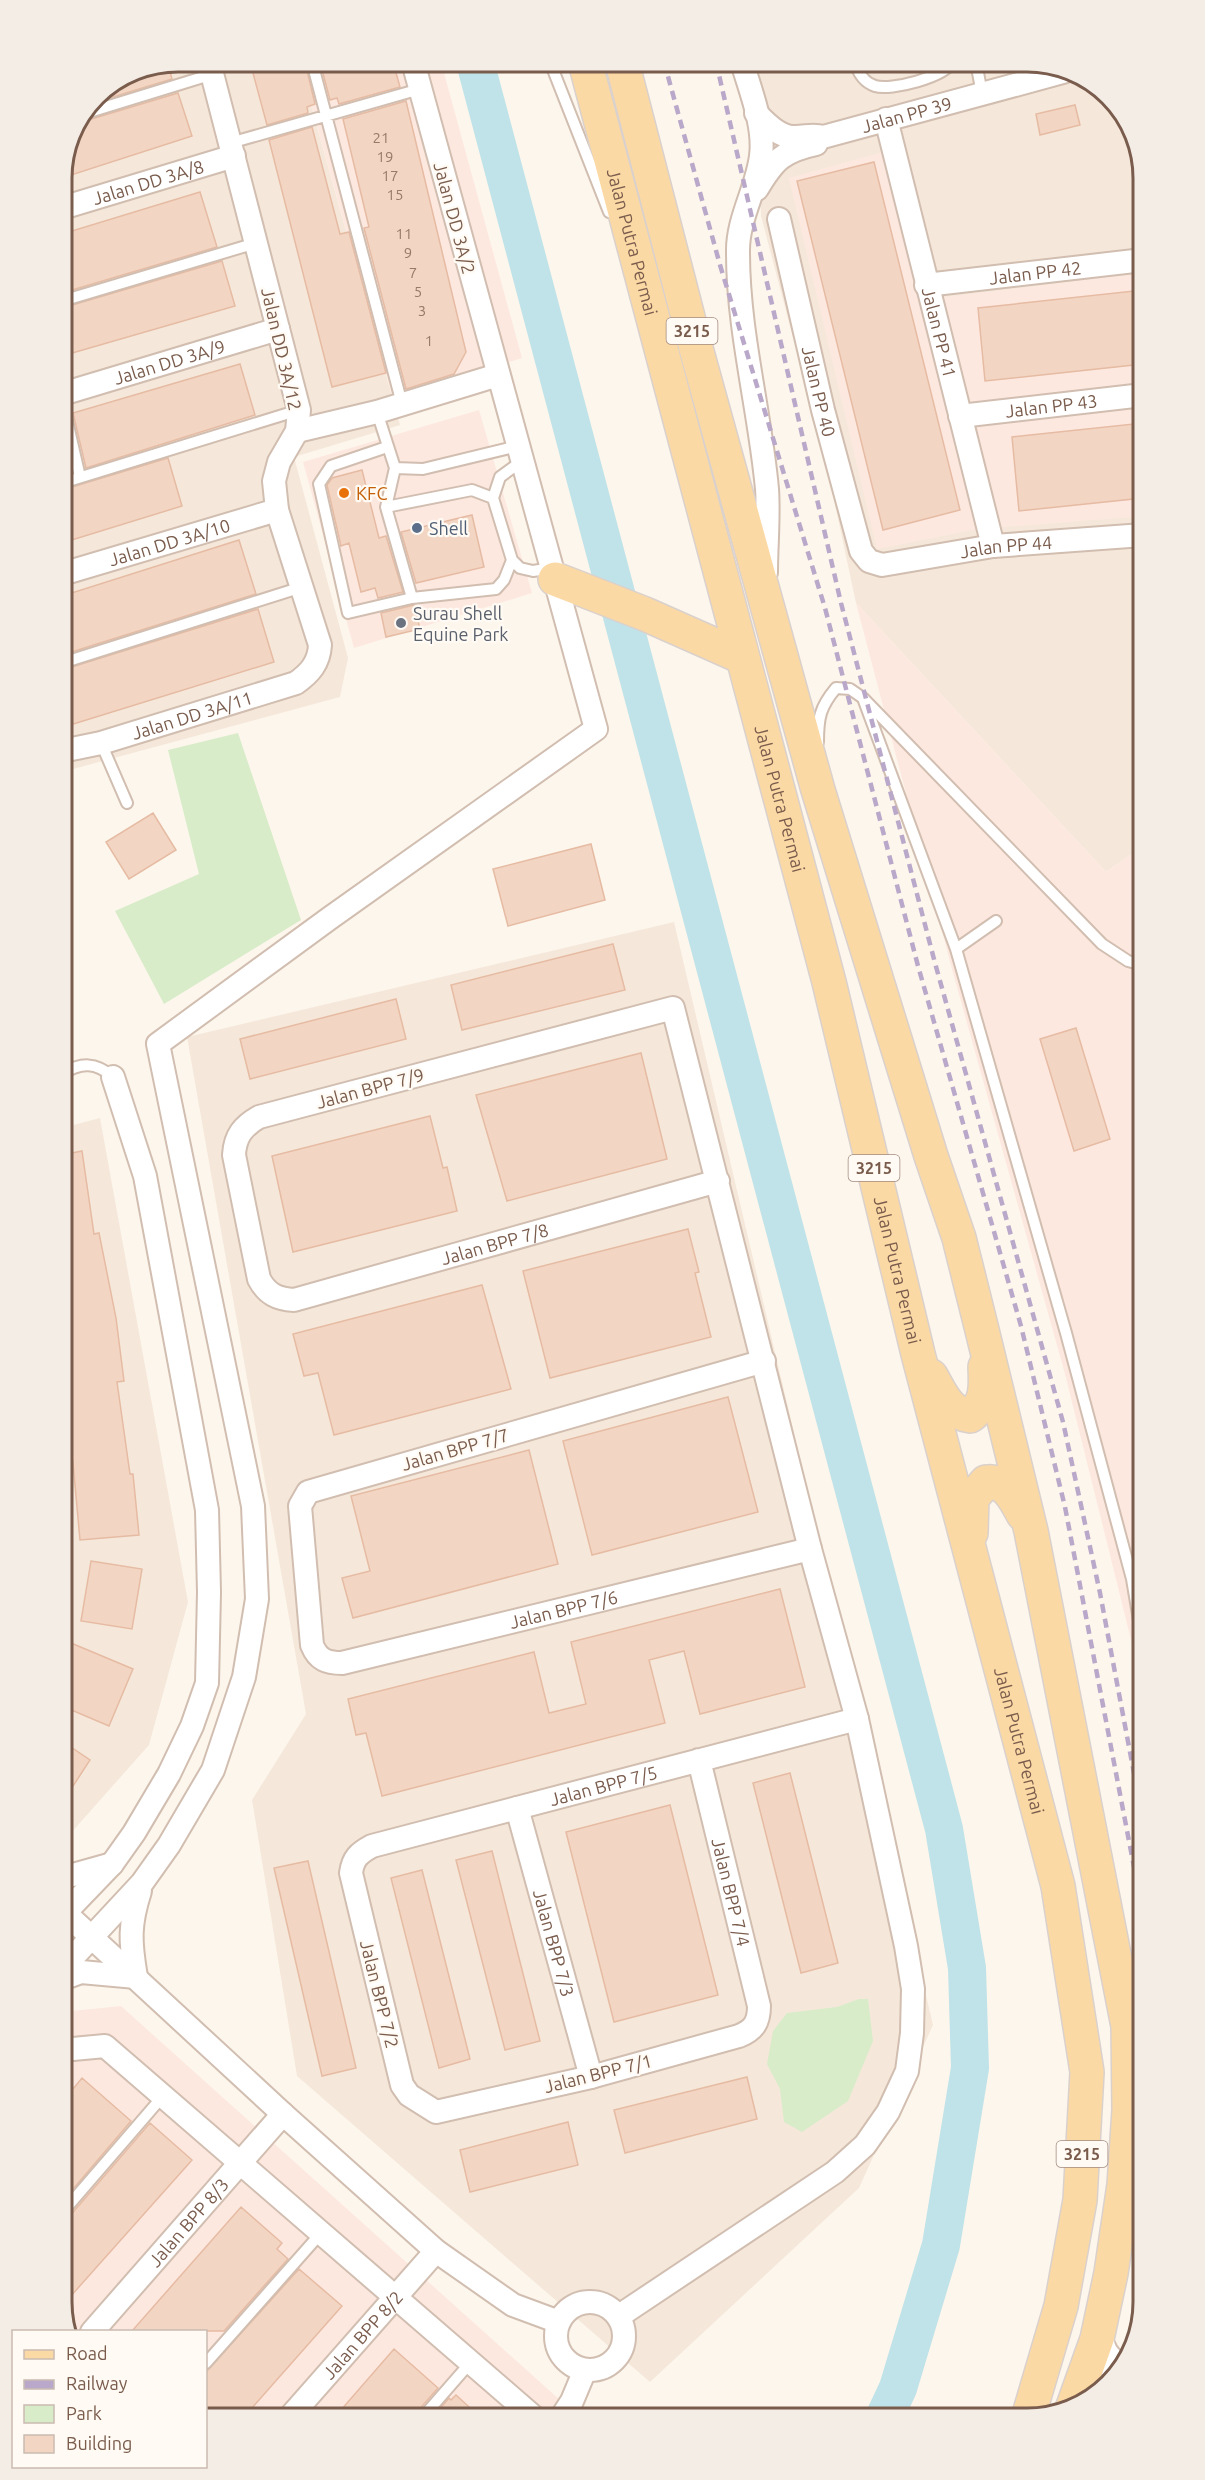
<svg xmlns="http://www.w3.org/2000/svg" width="1205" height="2480" viewBox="0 0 1205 2480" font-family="Ubuntu,sans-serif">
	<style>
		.residential { fill: #f5e8da }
		.commercial { fill: #fde8e0 }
		.green { fill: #d8ecc9 }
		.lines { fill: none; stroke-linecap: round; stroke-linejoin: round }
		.river { stroke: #bfe3e8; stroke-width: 38 }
		.building { fill: #f3d5c3; stroke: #e6bba3; stroke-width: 1.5 }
		.service-casing { stroke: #d1beb0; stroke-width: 14 }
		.minor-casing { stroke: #d1beb0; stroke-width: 26 }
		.tertiary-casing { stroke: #d1beb0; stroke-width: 32 }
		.primary-casing { stroke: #dad1cd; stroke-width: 36 }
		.service { stroke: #fff; stroke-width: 10 }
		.minor { stroke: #fff; stroke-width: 22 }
		.tertiary { stroke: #fff; stroke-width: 28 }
		.primary { stroke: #fbd9a5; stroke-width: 33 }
		.rail { stroke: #b9a8c9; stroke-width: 4.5; stroke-dasharray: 9 6; stroke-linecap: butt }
		.food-dot { fill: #e8710a; stroke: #fffaf3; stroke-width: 2 }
		.service-dot { fill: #5c6f8a; stroke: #fffaf3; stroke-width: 2 }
		.worship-dot { fill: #6b7280; stroke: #fffaf3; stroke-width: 2 }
		.labels { text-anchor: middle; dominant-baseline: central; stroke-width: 4.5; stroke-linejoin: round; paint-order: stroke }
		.number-label { font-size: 15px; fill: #987a6a }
		.shield { fill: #fffaf3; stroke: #a28b7f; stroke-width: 1.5 }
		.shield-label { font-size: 16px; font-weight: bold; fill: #7a5c4d }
		.street-label { font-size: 18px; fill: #7a5c4d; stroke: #fffaf3 }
		.food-label { font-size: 18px; fill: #c56008; stroke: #fffaf3; text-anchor: start }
		.service-label { font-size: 18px; fill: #4e5e75; stroke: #fffaf3; text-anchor: start }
		.worship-label { font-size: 18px; fill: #5b616d; stroke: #fffaf3; text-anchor: start }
		.rim { fill: none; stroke: #7a5c4d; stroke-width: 3 }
	</style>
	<rect width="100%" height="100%" fill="#fdf6ec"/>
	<path class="residential" d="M 178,62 L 299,62 L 400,425 L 294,457 L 348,658 L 340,697 L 62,772 L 62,171 L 71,133 L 96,95 L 134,70 Z
		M 738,62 L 1035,62 L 1098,85 L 1135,134 L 1143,178 L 1143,846 L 1106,872 L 856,603 L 827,467 L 761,216 L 759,136 Z
		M 674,922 L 933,2025 L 859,2188 L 650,2382 L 297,2076 L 252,1800 L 306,1714 L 187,1037 Z
		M 100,1118 L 188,1602 L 149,1745 L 62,1843 L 62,1128 Z"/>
	<path class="commercial" d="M 299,62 L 441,62 L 522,358 L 393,399 Z
		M 884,152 L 920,300 L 1143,273 L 1143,516 L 977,529 L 877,549 L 789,178 Z
		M 479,410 L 532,593 L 354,648 L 303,462 Z
		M 856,603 L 1106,872 L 1143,846 L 1143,1688 L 1065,1374 L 953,973 Z
		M 121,2006 L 580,2418 L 206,2418 L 206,2332 L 67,2331 L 62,2302 L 62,2012 Z"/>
	<path class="green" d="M 238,733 L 301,920 L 164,1004 L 115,911 L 199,874 L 168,750 Z
		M 859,1999 L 868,1999 L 873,2041 L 848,2101 L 802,2132 L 784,2122 L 780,2089 L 767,2064 L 773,2031 L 787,2013 L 837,2007 Z"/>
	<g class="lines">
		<path class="river" d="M 475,62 L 944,1829 L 967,1968 L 970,2068 L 941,2245 L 898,2388 L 884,2418"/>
	</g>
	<path class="building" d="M 250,62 L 305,62 L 315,104 L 307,107 L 308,113 L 267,125 Z
		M 320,62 L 393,62 L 400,87 L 339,104 L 337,98 L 330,100 Z
		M 168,64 L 172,79 L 90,104 L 96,95 L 134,70 Z
		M 178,93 L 192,136 L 62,178 L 71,133 L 79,120 L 85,121 Z
		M 406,101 L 466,352 L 454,374 L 406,389 L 364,228 L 369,227 L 343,119 Z
		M 1075,105 L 1080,125 L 1040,135 L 1036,114 Z
		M 312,127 L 340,234 L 349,232 L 386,373 L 332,387 L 269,140 Z
		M 874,162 L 960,510 L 883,530 L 797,181 Z
		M 200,192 L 217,247 L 62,293 L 62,234 Z
		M 222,261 L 235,306 L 62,356 L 62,308 Z
		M 1143,290 L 1143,364 L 985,381 L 978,308 Z
		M 240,364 L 255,415 L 86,468 L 73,413 Z
		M 1143,423 L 1143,498 L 1019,511 L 1012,437 Z
		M 62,431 L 71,472 L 62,475 Z
		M 168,458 L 182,506 L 62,543 L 62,490 Z
		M 362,470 L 379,538 L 386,536 L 403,592 L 378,598 L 375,588 L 361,592 L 349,543 L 341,546 L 327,485 L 332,478 Z
		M 472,515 L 484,567 L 416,583 L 401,532 Z
		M 239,540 L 256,594 L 62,655 L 62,596 Z
		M 414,605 L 420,629 L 386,637 L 381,613 Z
		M 258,609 L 274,662 L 70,725 L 62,698 L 62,670 Z
		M 153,813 L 176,850 L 129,879 L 106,842 Z
		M 591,844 L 605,900 L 508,926 L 493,869 Z
		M 613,944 L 625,990 L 462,1030 L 451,985 Z
		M 396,999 L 406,1039 L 250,1079 L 240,1039 Z
		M 1076,1028 L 1110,1139 L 1074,1151 L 1040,1039 Z
		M 641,1053 L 667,1159 L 507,1201 L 476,1095 Z
		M 430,1116 L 443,1168 L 447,1167 L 457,1211 L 293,1252 L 272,1156 Z
		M 82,1151 L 94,1234 L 99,1233 L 116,1318 L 124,1381 L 117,1382 L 130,1474 L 133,1474 L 139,1535 L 80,1540 L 73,1463 L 62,1380 L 62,1155 Z
		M 688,1229 L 699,1272 L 695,1273 L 711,1337 L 550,1378 L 523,1271 Z
		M 482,1285 L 511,1389 L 334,1435 L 318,1373 L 304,1376 L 293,1334 Z
		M 728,1397 L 758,1512 L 592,1555 L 563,1441 Z
		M 529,1450 L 558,1564 L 353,1618 L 342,1578 L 370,1571 L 351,1496 Z
		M 91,1561 L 142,1569 L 132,1629 L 81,1621 Z
		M 780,1589 L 805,1687 L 700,1714 L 684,1651 L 649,1660 L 665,1723 L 382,1796 L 366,1733 L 356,1735 L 348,1699 L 534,1652 L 549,1713 L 586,1704 L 571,1642 Z
		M 71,1643 L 133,1669 L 109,1726 L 62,1706 L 62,1664 Z
		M 62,1741 L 90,1760 L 62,1803 Z
		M 790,1773 L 838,1963 L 801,1973 L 753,1783 Z
		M 670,1805 L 718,1995 L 614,2022 L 566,1832 Z
		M 492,1851 L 540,2041 L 505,2050 L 456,1860 Z
		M 308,1861 L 356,2068 L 322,2076 L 274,1868 Z
		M 422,1870 L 470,2059 L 439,2068 L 391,1878 Z
		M 747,2077 L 757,2119 L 625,2153 L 614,2110 Z
		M 82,2078 L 131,2121 L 62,2202 L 62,2102 Z
		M 568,2122 L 578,2165 L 470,2192 L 460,2150 Z
		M 150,2123 L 192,2160 L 62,2306 L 62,2220 L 68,2218 Z
		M 241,2207 L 282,2243 L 277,2249 L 288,2259 L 224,2331 L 132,2331 Z
		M 299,2269 L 342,2306 L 243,2418 L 206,2418 L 206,2372 Z
		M 394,2349 L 438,2388 L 416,2413 L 415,2418 L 334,2418 Z
		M 456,2395 L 481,2418 L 432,2418 L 449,2398 L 451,2400 Z"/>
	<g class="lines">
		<defs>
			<path id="service" d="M 312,62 L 402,404
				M 550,62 L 609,212
				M 855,62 C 858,73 863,82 875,86 C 891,91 945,77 952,62
				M 976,62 L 982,94
				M 83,114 L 213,74
				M 230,143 L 420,89
				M 62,301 L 256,243
				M 62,399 L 80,477
				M 377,412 L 395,468 L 386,507 L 412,598
				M 387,447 L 331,466 L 319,484 L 348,613 L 412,598 L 496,589 L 504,580 L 512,560
				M 522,461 L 500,477 L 493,498 L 512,560 L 520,568 L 533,571 L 552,568
				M 395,468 L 423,469 L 518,446
				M 62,483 L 299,410
				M 386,507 L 472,490 L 493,498
				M 62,663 L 302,587
				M 863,698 L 956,949 L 1066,1333 L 1132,1579 L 1143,1644
				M 818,742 C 818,718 820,707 836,688 L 850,689 L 863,698 L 1102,944 L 1128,961 L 1143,965
				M 101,743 L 127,803
				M 956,949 L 996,921
				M 62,1074 C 81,1062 96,1062 113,1077
				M 62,2213 L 163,2096
				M 206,2363 L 321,2233
				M 422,2418 L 470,2363"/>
			<g id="minor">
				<path d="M 742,62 C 750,90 765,126 761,156 C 757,189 737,219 738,253 C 738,332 760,411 767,489 C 769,516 766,545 766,572"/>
				<path id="s1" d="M 756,113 C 766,123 780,138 795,137 C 806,137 813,134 823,137 L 1063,72"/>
				<path id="s2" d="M 886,119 L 993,546"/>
				<path d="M 757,189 C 774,160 783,151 816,144"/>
				<path id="s3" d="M 62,208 L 234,156"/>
				<path id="s4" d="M 779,219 L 823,410 L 861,551 L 869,561 L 882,565 L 993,546 L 1143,535"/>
				<path id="s5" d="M 926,285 L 1143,260"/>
				<path id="s6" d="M 62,394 L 278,329"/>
				<path id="s7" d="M 960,416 L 1143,395"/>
				<path d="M 297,431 L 377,412 L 498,375"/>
				<path id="s8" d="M 62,574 L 277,510"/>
				<path id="s9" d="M 62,751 L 101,743 L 296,683 C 310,673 319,663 320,645 L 277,510 L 274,481 L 279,462 L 297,431 L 299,410 L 209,62"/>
				<path id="s10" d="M 764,1361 L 308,1492 L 300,1506 L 312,1645 C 318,1660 327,1663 342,1663 L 810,1549"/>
				<path id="s11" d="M 699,1760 L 759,2006 C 759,2022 754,2030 739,2036 L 591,2077 L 436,2112 L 409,2095 L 402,2085 L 351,1873 C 353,1858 359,1853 372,1846 L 857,1719"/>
				<path id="s12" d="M 517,1808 L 591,2077"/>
				<path d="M 62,1878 L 112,1864"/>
				<path d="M 62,1910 L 283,2114 L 436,2251 L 513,2305 L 559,2322"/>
				<path d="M 62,1916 L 112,1864 L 134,1833 L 169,1774 L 192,1726 L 207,1683 L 209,1592 L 207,1510 L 145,1176 L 113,1077"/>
				<path d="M 62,1969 L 142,1883 L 169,1845 L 213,1770 L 244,1677 L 257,1599 L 253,1506 L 158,1044 L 330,918 L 596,729 L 413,62"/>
				<path d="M 136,1977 C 130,1942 129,1925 140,1891"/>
				<path d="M 62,1979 L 81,1972 L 136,1977"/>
				<path d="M 62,2050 L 105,2046 L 535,2418"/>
				<circle cx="590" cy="2336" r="34"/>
				<path id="s13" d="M 619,2316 L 835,2172 L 865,2145 L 888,2112 L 907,2071 L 912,2033 L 913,1989 L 906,1946 L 857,1719 L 810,1549 L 673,1008 L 259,1117 C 243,1126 235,1136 234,1155 L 259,1279 C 267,1294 277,1299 294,1300 L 718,1181"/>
				<path id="s14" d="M 92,2332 L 283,2114"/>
				<path id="s15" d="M 289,2418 L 436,2251"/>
				<path d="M 561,2418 L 572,2401 L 585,2370"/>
			</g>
			<path id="tertiary" d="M 1097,2339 L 1104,2354 L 1118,2371"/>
			<g id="primary">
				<path id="s16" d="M 585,62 L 829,982 L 918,1354 L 1058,1886 L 1087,2072 L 1080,2200 L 1061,2306 L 1028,2418"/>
				<path d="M 622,62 L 697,352 L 818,790 L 931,1156 L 959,1238 L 981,1326 L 1031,1531 L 1128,2026 L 1129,2110 L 1124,2185 L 1111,2273 L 1097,2339 L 1072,2409"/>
				<path d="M 555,579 L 645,614 L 742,657"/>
				<path d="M 931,1376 C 941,1393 948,1413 970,1416 C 987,1404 986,1386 985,1367"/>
				<path d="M 971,1533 L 972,1498 L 986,1482 C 1005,1479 1015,1499 1023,1514"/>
			</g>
		</defs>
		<use href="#service" class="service-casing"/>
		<use href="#minor" class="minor-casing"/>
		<use href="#tertiary" class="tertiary-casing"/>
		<use href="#primary" class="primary-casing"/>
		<use href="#service" class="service"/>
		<use href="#minor" class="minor"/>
		<use href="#tertiary" class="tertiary"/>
		<use href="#primary" class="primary"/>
		<path class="rail" d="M 664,62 L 720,265 L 825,608 L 918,966 L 1021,1326 L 1065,1507 L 1143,1914
			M 716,62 L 841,603 L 935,963 L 1063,1422 L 1100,1593 L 1143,1821
			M 1119,2371 L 1130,2332 L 1143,2272"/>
	</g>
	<circle class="food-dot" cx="344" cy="493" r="6"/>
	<circle class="service-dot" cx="417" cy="528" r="6"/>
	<circle class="worship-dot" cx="401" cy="623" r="6"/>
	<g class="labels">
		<g class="number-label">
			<text x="381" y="137">21</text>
			<text x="385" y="156">19</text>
			<text x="390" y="175">17</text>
			<text x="395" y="194">15</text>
			<text x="404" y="233">11</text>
			<text x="408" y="252">9</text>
			<text x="413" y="272">7</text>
			<text x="418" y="291">5</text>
			<text x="422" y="310">3</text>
			<text x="429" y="340">1</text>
		</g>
		<g class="shield">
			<rect x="666.5" y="318" width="51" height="26" rx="4.5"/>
			<rect x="848.5" y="1155" width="51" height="26" rx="4.5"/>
			<rect x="1056.5" y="2141" width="51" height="26" rx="4.5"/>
		</g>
		<g class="shield-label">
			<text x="692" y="331">3215</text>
			<text x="874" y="1168">3215</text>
			<text x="1082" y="2154">3215</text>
		</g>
		<g class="street-label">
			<text stroke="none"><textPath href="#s1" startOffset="162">Jalan PP 39</textPath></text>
			<text stroke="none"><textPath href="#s3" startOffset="90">Jalan DD 3A/8</textPath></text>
			<text transform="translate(455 218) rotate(75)">Jalan DD 3A/2</text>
			<text stroke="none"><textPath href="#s16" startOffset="186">Jalan Putra Permai</textPath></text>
			<text stroke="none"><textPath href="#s5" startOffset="110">Jalan PP 42</textPath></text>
			<text stroke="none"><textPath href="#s2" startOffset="220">Jalan PP 41</textPath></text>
			<text transform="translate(282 349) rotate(77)">Jalan DD 3A/12</text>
			<text stroke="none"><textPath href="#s6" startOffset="112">Jalan DD 3A/9</textPath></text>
			<text stroke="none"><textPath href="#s4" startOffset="177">Jalan PP 40</textPath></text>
			<text stroke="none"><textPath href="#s7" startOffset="92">Jalan PP 43</textPath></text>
			<text stroke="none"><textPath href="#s8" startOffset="112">Jalan DD 3A/10</textPath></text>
			<text stroke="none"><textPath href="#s4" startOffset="494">Jalan PP 44</textPath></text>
			<text stroke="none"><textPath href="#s9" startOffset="135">Jalan DD 3A/11</textPath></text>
			<text stroke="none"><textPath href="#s16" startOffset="762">Jalan Putra Permai</textPath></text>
			<text transform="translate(370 1088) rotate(-15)">Jalan BPP 7/9</text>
			<text stroke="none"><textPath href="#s13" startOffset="2332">Jalan BPP 7/8</textPath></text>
			<text stroke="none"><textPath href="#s16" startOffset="1248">Jalan Putra Permai</textPath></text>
			<text transform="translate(455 1449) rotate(-16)">Jalan BPP 7/7</text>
			<text stroke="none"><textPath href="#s10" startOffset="896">Jalan BPP 7/6</textPath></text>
			<text stroke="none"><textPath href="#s16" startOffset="1734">Jalan Putra Permai</textPath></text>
			<text stroke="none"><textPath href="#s11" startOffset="1142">Jalan BPP 7/5</textPath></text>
			<text stroke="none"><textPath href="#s11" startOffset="136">Jalan BPP 7/4</textPath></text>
			<text stroke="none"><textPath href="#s12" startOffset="140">Jalan BPP 7/3</textPath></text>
			<text transform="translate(380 1994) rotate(76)">Jalan BPP 7/2</text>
			<text transform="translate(598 2073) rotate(-14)">Jalan BPP 7/1</text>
			<text stroke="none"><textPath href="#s14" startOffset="146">Jalan BPP 8/3</textPath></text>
			<text stroke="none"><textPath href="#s15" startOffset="111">Jalan BPP 8/2</textPath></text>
		</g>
		<g class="food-label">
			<text x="356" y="493">KFC</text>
		</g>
		<g class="service-label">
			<text x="429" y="528">Shell</text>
		</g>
		<g class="worship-label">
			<text x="413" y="613">Surau Shell<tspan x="413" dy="21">Equine Park</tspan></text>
		</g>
	</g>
	<path d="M0 0H1205V2480H0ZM178 72H1027A106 106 0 0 1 1133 178V2302A106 106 0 0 1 1027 2408H178A106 106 0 0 1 72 2302V178A106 106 0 0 1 178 72Z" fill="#f4ede6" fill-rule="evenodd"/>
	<path class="rim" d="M178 72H1027A106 106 0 0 1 1133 178V2302A106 106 0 0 1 1027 2408H178A106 106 0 0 1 72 2302V178A106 106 0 0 1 178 72Z"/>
	<rect x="12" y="2330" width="195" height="138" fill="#fffaf3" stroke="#cabbb1" stroke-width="1.5"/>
	<rect x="24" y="2350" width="30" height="9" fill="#fbd9a5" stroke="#cabbb1" stroke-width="1.5"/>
	<text x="66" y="2360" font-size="18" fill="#7a5c4d">Road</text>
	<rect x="24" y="2380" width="30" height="9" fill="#b9a8c9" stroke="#cabbb1" stroke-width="1.5"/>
	<text x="66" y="2390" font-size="18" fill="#7a5c4d">Railway</text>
	<rect x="24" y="2405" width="30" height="18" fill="#d8ecc9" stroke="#cabbb1" stroke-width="1.5"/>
	<text x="66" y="2420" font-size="18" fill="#7a5c4d">Park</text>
	<rect x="24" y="2435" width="30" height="18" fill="#f3d5c3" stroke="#cabbb1" stroke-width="1.5"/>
	<text x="66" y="2450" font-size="18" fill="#7a5c4d">Building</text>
</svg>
